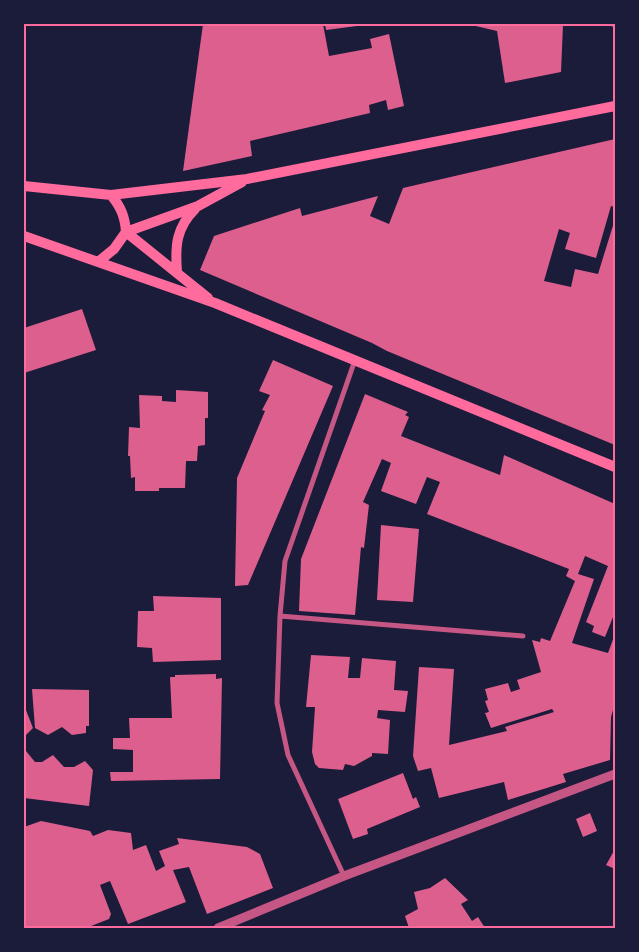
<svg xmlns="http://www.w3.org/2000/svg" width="639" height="952" viewBox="0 0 639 952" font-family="'Roboto Condensed',sans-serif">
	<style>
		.building { fill: #dd5f8e }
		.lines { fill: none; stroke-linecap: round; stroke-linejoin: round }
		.service { stroke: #c65784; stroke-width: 4 }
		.minor { stroke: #c65784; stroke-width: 5 }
		.tertiary { stroke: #c65784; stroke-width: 9 }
		.secondary { stroke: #ff6b9d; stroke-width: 10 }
		.neatline { fill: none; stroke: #ff6b9d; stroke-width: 2 }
	</style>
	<rect width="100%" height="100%" fill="#1b1b3a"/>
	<path class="building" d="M 203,24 L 323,24 L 329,56 L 372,48 L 370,39 L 389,34 L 404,106 L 388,110 L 386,100 L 369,105 L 370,113 L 250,141 L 252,156 L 183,171 Z
		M 325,24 L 365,24 L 365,25 L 326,30 Z
		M 467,24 L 563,25 L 561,72 L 505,83 L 497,31 Z
		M 615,139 L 615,207 L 611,206 L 596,258 L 565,249 L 570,233 L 559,229 L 544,281 L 571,287 L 575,269 L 598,274 L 615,219 L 615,445 L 387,351 L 372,343 L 200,270 L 214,236 L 300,208 L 302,216 L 378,196 L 370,216 L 389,224 L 403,188 Z
		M 82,309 L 96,350 L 24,373 L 24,328 Z
		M 273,360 L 333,386 L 248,585 L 235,586 L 237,478 L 265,411 L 262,410 L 270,395 L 259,391 Z
		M 176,390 L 208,392 L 208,418 L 205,418 L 205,445 L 198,446 L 197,461 L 186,461 L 185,488 L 159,488 L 159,491 L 135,491 L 135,477 L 131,478 L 130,456 L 128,456 L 129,427 L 140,428 L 139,395 L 162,396 L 162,401 L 176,402 Z
		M 365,394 L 408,412 L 405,415 L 409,417 L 401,436 L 500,475 L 504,455 L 615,504 L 615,612 L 605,637 L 592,632 L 594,626 L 586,622 L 608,566 L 585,556 L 578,574 L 594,579 L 572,643 L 608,653 L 615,634 L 615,703 L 611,717 L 610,760 L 563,774 L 566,782 L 508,800 L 504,782 L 439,798 L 431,768 L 418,771 L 413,756 L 419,667 L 454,669 L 449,745 L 507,731 L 505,727 L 554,712 L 552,709 L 491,728 L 485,713 L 489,712 L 485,701 L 488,700 L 485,689 L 508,683 L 511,692 L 520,689 L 517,680 L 541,672 L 532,640 L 540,642 L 541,638 L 550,641 L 575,581 L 566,576 L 569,569 L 427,514 L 440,482 L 427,477 L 416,504 L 381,491 L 391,463 L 382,459 L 363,502 L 369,505 L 364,548 L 361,547 L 355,615 L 299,611 L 301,559 Z
		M 381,525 L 419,529 L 413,602 L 377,600 Z
		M 153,596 L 221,598 L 221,660 L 153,662 L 152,648 L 137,647 L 138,611 L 154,611 Z
		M 311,655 L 350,657 L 348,678 L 360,678 L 362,658 L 396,661 L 394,690 L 408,691 L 405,712 L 378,710 L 377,718 L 390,720 L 388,754 L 372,753 L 372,756 L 354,766 L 345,764 L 343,770 L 319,768 L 315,764 L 312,752 L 315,707 L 306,707 Z
		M 216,674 L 216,679 L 222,678 L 220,779 L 111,781 L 110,772 L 133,772 L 133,750 L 113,749 L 113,738 L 130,738 L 129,718 L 172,718 L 170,677 L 175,677 L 175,675 Z
		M 32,689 L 89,690 L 89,726 L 86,726 L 86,733 L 72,735 L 62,727 L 48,735 L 35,728 Z
		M 24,705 L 33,728 L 24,737 Z
		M 26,751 L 35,762 L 42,762 L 53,755 L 64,767 L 74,767 L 85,761 L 93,770 L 89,806 L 24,798 L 24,753 Z
		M 403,773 L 413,799 L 416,797 L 420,807 L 367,829 L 368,834 L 353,839 L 338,799 Z
		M 590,813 L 597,831 L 583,837 L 576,819 Z
		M 41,821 L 90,831 L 93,836 L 108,830 L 131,833 L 133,850 L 146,845 L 156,871 L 165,866 L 159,851 L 179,844 L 177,838 L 247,847 L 260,854 L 273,888 L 207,914 L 189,867 L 173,870 L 186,902 L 128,924 L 110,881 L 100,885 L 111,914 L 109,919 L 86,928 L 24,928 L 24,827 Z
		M 615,849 L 615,869 L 606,865 Z
		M 445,878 L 468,900 L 461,904 L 472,921 L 478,917 L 485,928 L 409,928 L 405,916 L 418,909 L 414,892 L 430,888 Z"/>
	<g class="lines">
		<path class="service" d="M 611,24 L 615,25"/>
		<path class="minor" d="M 280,616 L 523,636
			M 344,876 L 288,755 L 277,703 L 280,616 L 285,561 L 355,360"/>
		<path class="tertiary" d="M 218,928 L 344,876 L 615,774"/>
		<path class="secondary" d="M 24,186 L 111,195 L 247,179 L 615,106
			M 126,232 L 198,206 L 242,182
			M 126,232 L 208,298
			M 24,236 L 215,303 L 615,467
			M 98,262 L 114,249 L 126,232 C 125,217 121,207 111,195
			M 177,272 C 175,246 176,228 195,209"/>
	</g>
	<rect width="639" height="952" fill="none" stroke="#1b1b3a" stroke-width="50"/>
	<rect x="25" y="25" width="589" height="902" class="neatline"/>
</svg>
